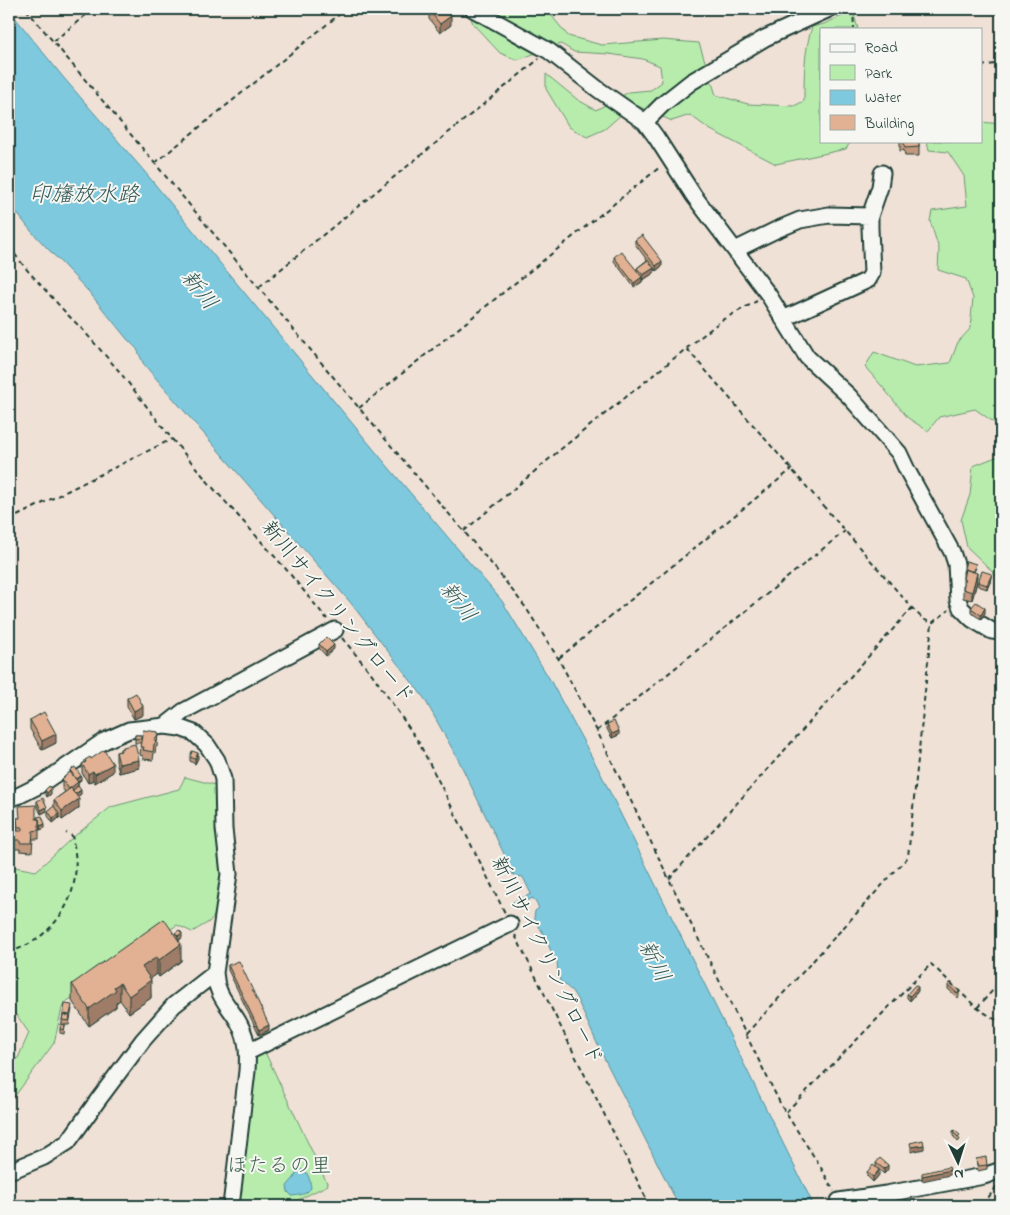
<svg xmlns="http://www.w3.org/2000/svg" width="1010" height="1215" viewBox="0 0 1010 1215" font-family="'Indie Flower','Klee One',sans-serif">
	<style>
		.green { fill: #b7ecad; stroke: #6b9470 }
		.water { fill: #7ec9de; stroke: #58919a }
		.lines { fill: none; stroke-linecap: round; stroke-linejoin: round }
		.minor-casing { stroke: #1f3d34; stroke-width: 19 }
		.path { stroke: #1f3d34; stroke-width: 2; stroke-dasharray: 5 4; stroke-linecap: butt }
		.minor { stroke: #f6f6f2; stroke-width: 15 }
		.wall { fill: #c2987f; stroke: #1f3d34 }
		.shaded-wall { fill: #9e7c68; stroke: #1f3d34 }
		.building { fill: #e2b194; stroke: #1f3d34 }
		.labels { text-anchor: middle; dominant-baseline: central; stroke-width: 4; stroke-linejoin: round; paint-order: stroke }
		.street-label { font-size: 21px; fill: #1f3d34; stroke: #f6f6f2 }
		.park-label { font-size: 21px; fill: #3d604c; stroke: #f6f6f2 }
		.water-label { font-size: 22px; font-style: italic; fill: #325956; stroke: #f6f6f2 }
	</style>
	<rect width="100%" height="100%" fill="#f0e1d6"/>
	<filter id="ink" filterUnits="userSpaceOnUse"><feTurbulence type="fractalNoise" baseFrequency=".02" numOctaves="2"/><feDisplacementMap in="SourceGraphic" scale="10" xChannelSelector="R" yChannelSelector="G"/><feConvolveMatrix kernelMatrix="1 2 1 2 8 2 1 2 1" color-interpolation-filters="sRGB"/></filter>
	<g filter="url(#ink)">
		<path class="green" d="M 468,9 L 547,9 L 547,10 L 568,36 L 602,45 L 663,40 L 699,43 L 716,95 L 748,104 L 794,106 L 804,101 C 804,75 804,51 812,27 L 824,24 L 853,11 L 858,29 L 821,29 L 821,141 L 851,141 L 846,149 L 776,164 L 709,129 L 690,115 L 672,121 L 633,104 L 605,129 L 587,137 L 569,127 L 546,89 L 546,74 L 578,100 L 596,110 L 629,92 L 651,90 L 662,82 L 660,66 L 643,59 L 609,54 L 574,52 L 561,44 L 517,60 L 500,53 L 473,24 Z
			M 981,122 L 1001,124 L 1001,443 L 995,423 L 975,409 L 939,417 L 928,431 L 908,418 L 880,384 L 865,367 L 874,352 L 915,367 L 950,363 L 958,342 L 970,329 L 973,298 L 966,279 L 938,270 L 939,249 L 930,221 L 932,211 L 967,206 L 964,176 L 948,152 L 929,150 L 927,141 L 981,141 Z
			M 1001,455 L 1001,582 L 987,566 L 967,547 L 961,520 L 970,495 L 973,466 Z
			M 185,777 L 219,786 L 225,875 L 214,916 L 209,922 L 192,932 L 177,925 L 63,1004 L 54,1043 L 9,1104 L 9,1061 L 18,1058 L 29,1033 L 18,1017 L 9,1006 L 9,871 L 15,867 L 36,871 L 72,838 L 111,807 L 179,789 Z
			M 263,1048 L 328,1185 L 286,1206 L 252,1206 L 250,1204 L 245,1206 L 239,1206 L 252,1058 Z"/>
		<path class="water" d="M 9,10 L 63,77 L 144,171 L 385,463 L 502,601 L 549,678 L 600,772 L 814,1206 L 679,1206 L 600,1050 L 577,999 L 572,991 L 560,981 L 558,974 L 557,961 L 550,949 L 545,936 L 536,922 L 534,917 L 535,911 L 539,908 L 533,898 L 513,906 L 511,903 L 531,894 L 523,877 L 516,876 L 511,873 L 504,854 L 459,761 L 424,698 L 350,602 L 307,553 L 153,375 L 143,363 L 137,349 L 127,339 L 89,292 L 31,231 L 9,203 Z
			M 298,1169 C 308,1169 310,1179 311,1188 C 306,1195 300,1195 292,1196 L 288,1192 L 287,1186 L 294,1178 Z"/>
		<g class="lines">
			<defs>
				<path id="minor" d="M 473,9 L 549,51 L 599,90 L 645,122 L 656,137 L 694,196 L 768,294 L 807,357 L 849,396 L 899,453 L 907,470 L 952,552 L 956,564 L 958,600 L 961,608 L 972,619 L 992,631 L 1001,632
					M 645,122 L 663,104 L 691,82 L 765,38 L 829,9
					M 735,250 L 776,230 L 800,220 L 829,215 L 870,216
					M 783,319 L 868,280 L 872,273 L 870,228 L 870,216 L 880,187 L 882,173
					M 165,726 L 184,711 L 335,630
					M 9,798 L 18,796 L 38,786 L 104,741 L 129,730 L 165,726 L 180,728 L 194,733 L 207,745 L 217,760 L 223,779 L 224,829 L 229,874 L 215,973 C 216,978 216,984 218,988 C 222,1002 234,1012 240,1025 C 248,1040 248,1055 247,1071 L 231,1206
					M 248,1052 L 510,924
					M 9,1170 L 15,1169 L 44,1157 L 68,1142 L 98,1100 L 143,1040 L 174,1005 L 215,973
					M 839,1201 L 886,1194 L 984,1176 L 1001,1170"/>
			</defs>
			<use href="#minor" class="minor-casing"/>
			<path class="path" d="M 26,9 L 375,427 L 495,568 L 526,608 L 558,658 L 597,731 L 687,916 L 782,1107 L 820,1166 L 834,1191
				M 853,9 L 854,29
				M 54,41 L 93,9
				M 981,66 L 1001,63
				M 155,163 L 346,9
				M 9,247 L 28,271 L 67,314 L 83,330 L 119,371 L 172,439 L 214,489 L 285,568 L 327,619
				M 259,287 L 539,59
				M 687,349 L 912,608 L 923,619 L 932,623 L 949,610
				M 359,408 L 660,167
				M 9,520 L 172,439
				M 464,531 L 561,449 L 722,320 L 757,301
				M 342,638 L 372,674 L 418,741 L 480,862 L 505,913
				M 559,658 L 792,469
				M 597,731 L 845,531
				M 669,879 L 912,608
				M 515,935 L 650,1206
				M 9,953 C 18,949 28,945 37,939 C 72,913 82,877 72,836 L 66,833
				M 977,1008 L 1001,981
				M 746,1034 L 908,857 L 932,623
				M 786,1112 L 931,964 L 977,1008 L 1001,1023
				M 985,1206 L 988,1198 L 997,1186"/>
			<use href="#minor" class="minor"/>
		</g>
		<path class="wall" d="M 429,10 L 451,25 L 440,33 L 429,19 Z
			M 900,141 L 919,141 L 919,156 L 905,156 L 904,150 L 900,151 Z
			M 635,240 L 662,266 L 656,271 L 654,269 L 654,273 L 643,280 L 642,278 L 642,282 L 634,287 L 614,261 L 614,257 L 637,271 L 637,268 L 647,260 L 635,244 Z
			M 976,568 L 974,572 L 977,582 L 972,600 L 963,598 L 963,572 Z
			M 992,578 L 987,589 L 978,586 L 978,582 Z
			M 971,608 L 985,613 L 981,619 L 971,613 Z
			M 319,644 L 334,649 L 326,656 L 319,648 Z
			M 127,698 L 143,715 L 134,719 L 127,707 Z
			M 30,720 L 56,743 L 42,750 L 30,729 Z
			M 607,724 L 619,735 L 612,738 L 607,729 Z
			M 158,732 L 157,747 L 156,746 L 155,753 L 154,753 L 153,760 L 143,759 L 143,756 L 140,755 L 141,743 L 135,743 L 135,735 L 141,735 L 141,740 Z
			M 120,749 L 139,768 L 119,773 L 116,761 L 116,752 L 120,751 Z
			M 190,757 L 198,758 L 195,764 L 190,761 Z
			M 91,759 L 113,772 L 95,783 L 93,780 L 88,783 L 82,773 L 82,764 L 85,762 L 85,760 Z
			M 70,770 L 81,780 L 78,782 L 78,786 L 81,794 L 77,797 L 79,808 L 62,820 L 59,817 L 59,818 L 53,823 L 48,816 L 48,811 L 54,807 L 54,800 L 65,792 L 62,788 L 62,779 L 70,772 Z
			M 45,790 L 51,794 L 47,797 L 45,794 Z
			M 37,801 L 47,811 L 41,814 L 37,806 Z
			M 37,817 L 45,828 L 40,830 L 39,827 L 39,839 L 33,839 L 32,852 L 20,851 L 20,849 L 9,849 L 9,828 L 17,831 L 17,818 L 37,819 Z
			M 175,933 L 182,938 L 179,940 L 181,961 L 159,977 L 157,974 L 150,979 L 151,998 L 129,1013 L 120,1000 L 116,1003 L 116,1007 L 89,1026 L 72,1001 L 72,984 L 175,935 Z
			M 228,965 L 269,1030 L 259,1035 L 228,970 Z
			M 948,985 L 959,991 L 959,996 L 958,998 L 948,989 Z
			M 918,991 L 910,1001 L 907,998 L 907,994 Z
			M 65,1004 L 72,1009 L 69,1025 L 65,1025 L 64,1034 L 60,1033 L 60,1029 L 62,1024 L 62,1020 Z
			M 954,1130 L 960,1140 L 958,1142 L 953,1136 L 953,1132 Z
			M 976,1159 L 987,1165 L 987,1169 L 978,1171 Z
			M 876,1163 L 888,1169 L 884,1174 L 876,1167 Z
			M 867,1172 L 879,1175 L 873,1182 L 867,1176 Z"/>
		<path class="shaded-wall" d="M 451,16 L 451,25 L 440,33 L 440,24 Z
			M 662,261 L 662,266 L 656,271 L 656,266 Z
			M 654,268 L 654,273 L 643,280 L 643,275 Z
			M 642,277 L 642,282 L 634,287 L 634,283 Z
			M 977,573 L 977,582 L 972,600 L 972,592 Z
			M 992,574 L 992,578 L 987,589 L 987,585 Z
			M 985,608 L 985,613 L 981,619 L 981,615 Z
			M 334,645 L 334,649 L 326,656 L 326,652 Z
			M 143,706 L 143,715 L 134,719 L 134,711 Z
			M 619,731 L 619,735 L 612,738 L 612,734 Z
			M 56,734 L 56,743 L 42,750 L 42,741 Z
			M 198,753 L 198,758 L 195,764 L 195,759 Z
			M 139,760 L 139,768 L 119,773 L 119,764 Z
			M 113,764 L 113,772 L 95,783 L 95,774 Z
			M 93,771 L 93,780 L 88,783 L 88,774 Z
			M 81,776 L 81,780 L 78,782 L 78,790 L 74,793 L 69,789 L 76,779 Z
			M 51,789 L 51,794 L 47,797 L 47,793 Z
			M 81,790 L 81,794 L 75,799 L 75,795 Z
			M 79,799 L 79,808 L 62,820 L 62,811 Z
			M 47,807 L 47,811 L 41,814 L 41,810 Z
			M 59,814 L 59,818 L 53,823 L 53,818 Z
			M 45,824 L 45,828 L 40,830 L 40,826 Z
			M 182,933 L 182,938 L 178,941 L 178,936 Z
			M 181,944 L 181,961 L 159,977 L 159,960 Z
			M 157,957 L 157,974 L 142,985 L 142,967 Z
			M 151,980 L 151,998 L 129,1013 L 129,996 Z
			M 120,983 L 120,1000 L 116,1003 L 116,1007 L 89,1026 L 89,1009 L 114,987 Z
			M 918,987 L 918,991 L 910,1001 L 910,996 Z
			M 269,1025 L 269,1030 L 259,1035 L 259,1030 Z
			M 924,1145 L 924,1149 L 911,1152 L 911,1147 Z
			M 888,1165 L 888,1169 L 884,1174 L 884,1169 Z
			M 879,1170 L 879,1175 L 873,1182 L 873,1177 Z
			M 950,1170 L 950,1175 L 922,1181 L 922,1176 Z"/>
		<path class="building" d="M 431,9 L 446,9 L 451,16 L 440,24 L 429,10 Z
			M 900,141 L 919,141 L 919,147 L 905,148 L 904,142 L 900,142 Z
			M 642,235 L 662,261 L 656,266 L 635,240 Z
			M 621,251 L 642,277 L 634,283 L 614,257 Z
			M 648,260 L 654,268 L 643,275 L 637,268 Z
			M 966,561 L 976,564 L 973,572 L 965,569 L 964,572 L 963,572 Z
			M 965,569 L 977,573 L 972,592 L 963,589 L 965,580 L 963,579 Z
			M 982,571 L 992,574 L 987,585 L 978,582 Z
			M 976,602 L 985,608 L 981,615 L 971,608 Z
			M 326,637 L 334,645 L 326,652 L 319,644 Z
			M 136,693 L 143,706 L 134,711 L 127,698 Z
			M 44,712 L 56,734 L 42,741 L 30,720 Z
			M 614,721 L 619,731 L 612,734 L 607,724 Z
			M 143,730 L 158,732 L 157,738 L 155,738 L 154,740 L 156,740 L 155,744 L 154,744 L 153,752 L 143,750 L 144,747 L 140,747 Z
			M 135,735 L 141,735 L 141,738 L 135,739 Z
			M 135,744 L 139,760 L 119,764 L 116,752 L 121,751 L 120,749 L 123,748 L 123,747 Z
			M 104,750 L 113,764 L 95,774 L 93,771 L 88,774 L 82,764 L 86,762 L 85,760 L 90,757 L 91,759 Z
			M 192,751 L 198,753 L 195,759 L 190,757 Z
			M 75,767 L 81,776 L 76,779 L 70,770 Z
			M 70,772 L 78,782 L 69,789 L 62,779 Z
			M 49,786 L 51,789 L 47,793 L 45,790 Z
			M 78,786 L 81,790 L 75,794 L 72,791 Z
			M 71,788 L 79,799 L 62,811 L 54,800 Z
			M 43,798 L 47,807 L 41,810 L 37,801 Z
			M 36,805 L 36,819 L 39,819 L 39,830 L 33,831 L 32,843 L 20,843 L 20,840 L 9,840 L 9,828 L 17,828 L 17,831 L 22,831 L 22,827 L 18,827 L 17,818 L 20,818 L 19,806 Z
			M 54,806 L 59,814 L 53,818 L 48,811 Z
			M 42,816 L 45,824 L 40,826 L 39,819 L 38,819 L 37,817 Z
			M 164,919 L 181,944 L 159,960 L 157,957 L 142,967 L 151,980 L 129,996 L 120,983 L 114,987 L 116,990 L 89,1009 L 72,984 Z
			M 179,930 L 182,933 L 178,936 L 175,933 Z
			M 239,961 L 269,1025 L 259,1030 L 228,965 Z
			M 950,983 L 959,991 L 958,994 L 948,985 Z
			M 915,985 L 918,987 L 910,996 L 907,994 Z
			M 65,1004 L 72,1005 L 70,1015 L 63,1014 Z
			M 63,1015 L 70,1016 L 69,1021 L 62,1020 Z
			M 61,1024 L 65,1025 L 64,1030 L 60,1029 Z
			M 954,1130 L 960,1135 L 958,1137 L 953,1132 Z
			M 923,1140 L 924,1145 L 911,1147 L 910,1143 Z
			M 986,1157 L 987,1165 L 978,1166 L 976,1159 Z
			M 880,1158 L 888,1165 L 884,1169 L 876,1163 Z
			M 873,1165 L 879,1170 L 873,1177 L 867,1172 Z
			M 949,1167 L 950,1170 L 922,1176 L 922,1173 Z"/>
	</g>
	<g class="labels">
		<g class="street-label">
			<text transform="translate(337 613) rotate(51)">新川サイクリングロード</text>
			<text transform="translate(546 961) rotate(64)">新川サイクリングロード</text>
		</g>
		<g class="park-label">
			<text x="279" y="1167">ほたるの里</text>
		</g>
		<g class="water-label">
			<text x="84" y="196">印旛放水路</text>
			<text transform="translate(198 291) rotate(51)">新川</text>
			<text transform="translate(457 603) rotate(52)">新川</text>
			<text transform="translate(653 962) rotate(63)">新川</text>
		</g>
	</g>
	<rect width="1010" height="1215" fill="none" stroke="#f6f6f2" stroke-width="30"/>
	<rect x="15" y="15" width="980" height="1185" fill="none" stroke="#1f3d34" stroke-width="2" filter="url(#ink)"/>
	<rect x="820" y="28" width="162" height="115" fill="#f6f6f2" stroke="#a0aca6"/>
	<rect x="830" y="44" width="25" height="8" fill="#f6f6f2" stroke="#a0aca6"/>
	<text x="865" y="52" font-size="15" fill="#1f3d34">Road</text>
	<rect x="830" y="65" width="25" height="15" fill="#b7ecad" stroke="#a0aca6"/>
	<text x="865" y="78" font-size="15" fill="#1f3d34">Park</text>
	<rect x="830" y="90" width="25" height="15" fill="#7ec9de" stroke="#a0aca6"/>
	<text x="865" y="102" font-size="15" fill="#1f3d34">Water</text>
	<rect x="830" y="115" width="25" height="15" fill="#e2b194" stroke="#a0aca6"/>
	<text x="865" y="128" font-size="15" fill="#1f3d34">Building</text>
	<g transform="translate(958 1162) rotate(176)" stroke="#f6f6f2" stroke-width="4" paint-order="stroke">
	<path d="M0-4L9 19L0 12L-9 19Z" fill="#1f3d34"/>
	<text y="-8" font-size="14" font-weight="bold" text-anchor="middle" fill="#1f3d34">N</text>
	</g>
</svg>
